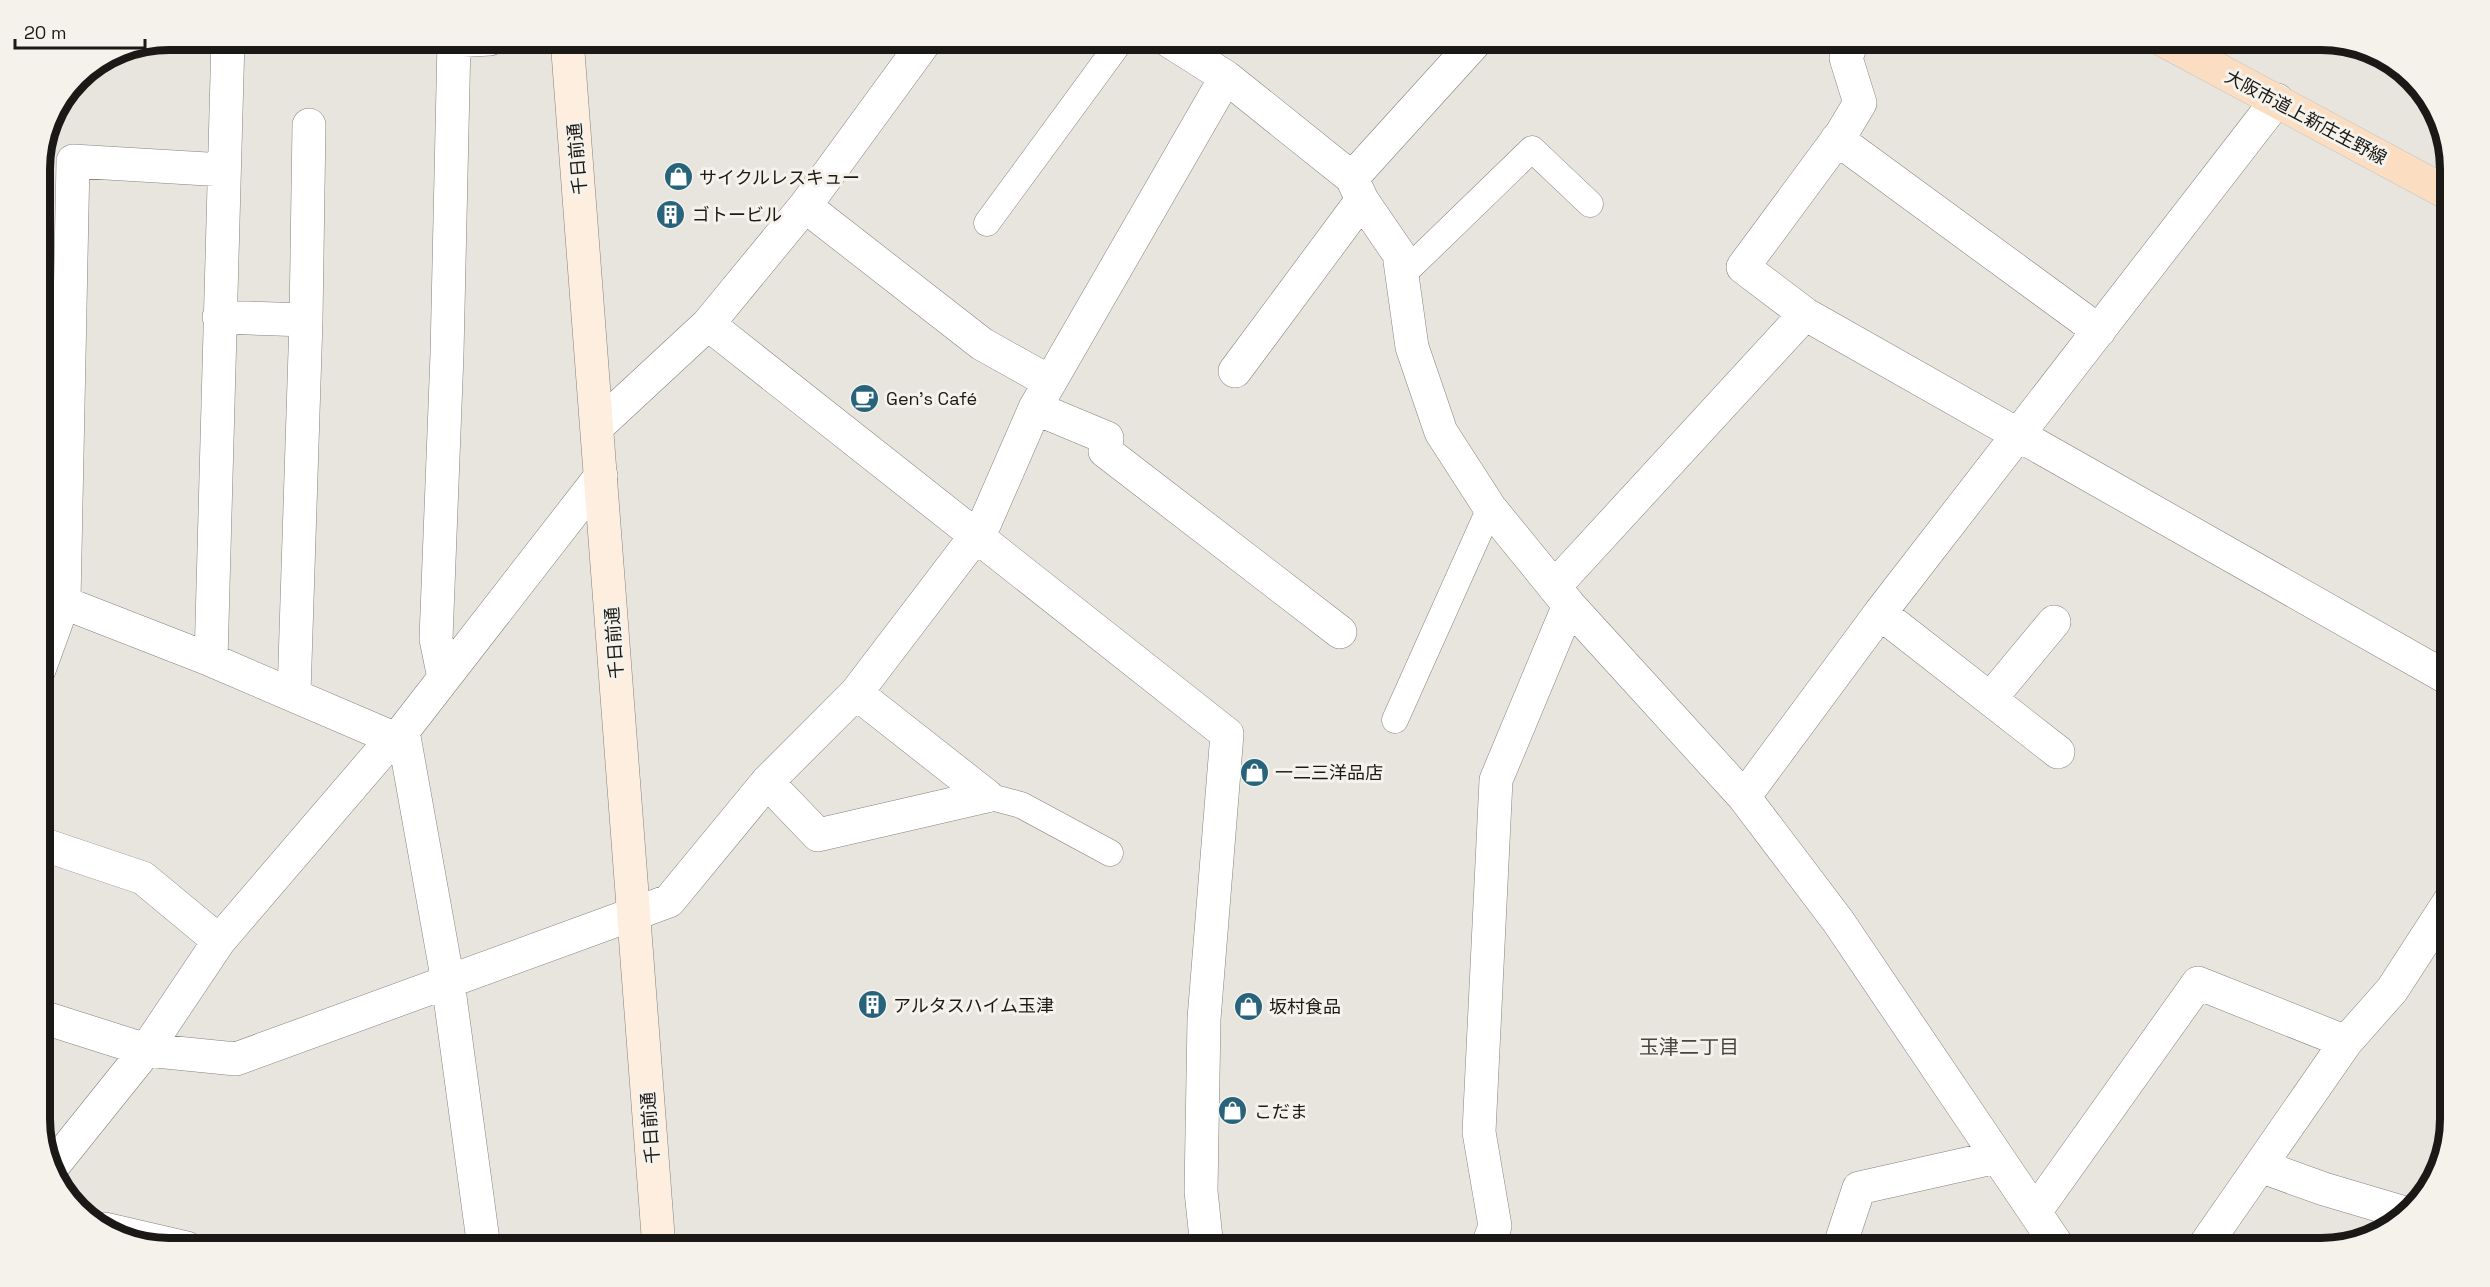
<svg xmlns="http://www.w3.org/2000/svg" width="2490" height="1287" viewBox="0 0 2490 1287" font-family="'Space Grotesk','Noto Sans JP',sans-serif">
	<style>
		.lines { fill: none; stroke-linecap: round; stroke-linejoin: round }
		.service-casing { stroke: #85837d; stroke-width: 27 }
		.minor-casing { stroke: #85837d; stroke-width: 34 }
		.secondary-casing { stroke: #85837d; stroke-width: 34 }
		.primary-casing { stroke: #c3c3c2; stroke-width: 34 }
		.service { stroke: #fff; stroke-width: 26 }
		.minor { stroke: #fff; stroke-width: 33 }
		.secondary { stroke: #fdeee0; stroke-width: 33 }
		.primary { stroke: #fbddc1; stroke-width: 33 }
		.labels { text-anchor: middle; dominant-baseline: central; stroke-width: 6; stroke-linejoin: round; paint-order: stroke }
		.street-label { font-size: 18px; fill: #1a1916; stroke: #f4f2eb }
		.poi-label { font-size: 18px; fill: #1a1916; stroke: #f4f2eb; text-anchor: start }
		.neighbourhood-label { font-size: 20px; fill: #474540; stroke: #f4f2eb }
		.rim { fill: none; stroke: #1a1916; stroke-width: 8 }
	</style>
	<rect width="100%" height="100%" fill="#e7e5de"/>
	<g class="lines">
		<defs>
			<path id="service" d="M 987,223 L 1122,39
				M 1402,275 L 1532,149 L 1590,204
				M 1395,720 L 1490,508
				M 987,796 L 1021,805 L 1110,853"/>
			<path id="minor" d="M 1166,39 L 1226,77 L 1352,178 L 1362,200 L 1399,254 L 1412,347 L 1441,432 L 1490,508 L 1569,605 L 1744,797 L 1838,921 L 2059,1248
				M 1853,39 L 1846,58 L 1860,103 L 1842,133 L 1743,267 L 1805,314 L 2451,680
				M 1837,139 L 2099,331
				M 1352,178 L 1478,39
				M 805,206 L 982,344 L 1050,382
				M 219,317 L 306,320
				M 708,324 L 1227,734 L 1204,1019 L 1201,1191 L 1207,1248
				M 1235,371 L 1362,200
				M 1035,408 L 1107,438 L 1105,451 L 1340,632
				M 598,426 L 708,324 L 805,206 L 927,39
				M 1554,587 L 1805,314
				M 39,593 L 211,660 L 393,738
				M 1880,613 L 2058,752
				M 211,660 L 228,39
				M 39,670 L 64,601 L 73,161 L 224,170
				M 444,678 L 436,639 L 447,354 L 454,41 L 490,39
				M 856,693 L 987,796
				M 294,694 L 306,320 L 309,125
				M 1990,699 L 2054,622
				M 403,731 L 448,982 L 484,1248
				M 767,782 L 818,835 L 987,796
				M 1744,797 L 1880,613 L 2277,100
				M 39,843 L 143,878 L 219,941
				M 39,1016 L 146,1050 L 236,1059 L 669,901 L 767,782 L 856,693 L 984,525 L 1035,408 L 1226,77
				M 53,1166 L 146,1050 L 219,941 L 393,738 L 403,731 L 601,476
				M 2260,1166 L 2324,1189 L 2405,1213
				M 2035,1212 L 2198,983 L 2346,1042
				M 105,1229 L 187,1248
				M 1487,1248 L 1495,1226 L 1479,1132 L 1496,780 L 1569,605
				M 1839,1248 L 1859,1188 L 1997,1157
				M 2203,1248 L 2346,1042 L 2392,990 L 2451,899"/>
			<path id="secondary" d="M 567,39 L 659,1248"/>
			<path id="primary" d="M 2161,39 L 2451,195"/>
		</defs>
		<use href="#service" class="service-casing"/>
		<use href="#minor" class="minor-casing"/>
		<use href="#secondary" class="secondary-casing"/>
		<use href="#primary" class="primary-casing"/>
		<use href="#service" class="service"/>
		<use href="#minor" class="minor"/>
		<use href="#secondary" class="secondary"/>
		<use href="#primary" class="primary"/>
	</g>
	<defs>
		<symbol id="shop-disc" viewBox="-11 -11 22 22"><circle r="9.5" fill="#27647b" stroke="#f4f2eb"/><path d="M-5-2.5h2.3a2.7 3.5 0 0 1 5.4 0H5L5.5 6h-11ZM-1.5-2.5h3a1.5 2.3 0 0 0-3 0Z" fill="#fff"/></symbol>
		<symbol id="building-disc" viewBox="-11 -11 22 22"><circle r="9.5" fill="#27647b" stroke="#f4f2eb"/><path d="M-4-6H4V6H1V3H-1V6H-4ZM-2.5-4.3h1.7v1.8h-1.7ZM.8-4.3h1.7v1.8H.8ZM-2.5-1h1.7V.8h-1.7ZM.8-1h1.7V.8H.8Z" fill="#fff"/></symbol>
		<symbol id="cafe-disc" viewBox="-11 -11 22 22"><circle r="9.5" fill="#27647b" stroke="#f4f2eb"/><path d="M-5.5-4.5H6V0H3Q3 3.5 0 3.5H-2.5Q-5.5 3.5-5.5 0ZM3-3.2v2h1.7v-2ZM-6 4.5H4V6H-6Z" fill="#fff"/></symbol>
	</defs>
	<g fill-rule="evenodd">
		<use href="#shop-disc" x="662" y="160" width="33" height="33"/>
		<use href="#building-disc" x="654" y="198" width="33" height="33"/>
		<use href="#cafe-disc" x="848" y="382" width="33" height="33"/>
		<use href="#shop-disc" x="1238" y="756" width="33" height="33"/>
		<use href="#building-disc" x="856" y="988" width="33" height="33"/>
		<use href="#shop-disc" x="1232" y="990" width="33" height="33"/>
		<use href="#shop-disc" x="1216" y="1094" width="33" height="33"/>
	</g>
	<g class="labels">
		<g class="street-label">
			<text transform="translate(2306 117) rotate(28)">大阪市道上新庄生野線</text>
			<text transform="translate(577 159) rotate(-95)">千日前通</text>
			<text transform="translate(614 643) rotate(-94)">千日前通</text>
			<text transform="translate(650 1128) rotate(-94)">千日前通</text>
		</g>
		<g class="poi-label">
			<text x="699" y="177">サイクルレスキュー</text>
			<text x="692" y="214">ゴトービル</text>
			<text x="886" y="398">Gen’s Café</text>
			<text x="1275" y="772">一二三洋品店</text>
			<text x="893" y="1005">アルタスハイム玉津</text>
			<text x="1269" y="1006">坂村食品</text>
			<text x="1254" y="1111">こだま</text>
		</g>
		<g class="neighbourhood-label">
			<text x="1689" y="1047">玉津二丁目</text>
		</g>
	</g>
	<path d="M0 0H2490V1287H0ZM169 50H2321A119 119 0 0 1 2440 169V1119A119 119 0 0 1 2321 1238H169A119 119 0 0 1 50 1119V169A119 119 0 0 1 169 50Z" fill="#f4f2eb" fill-rule="evenodd"/>
	<path class="rim" d="M169 50H2321A119 119 0 0 1 2440 169V1119A119 119 0 0 1 2321 1238H169A119 119 0 0 1 50 1119V169A119 119 0 0 1 169 50Z"/>
	<path d="M15 39v9h130v-9" fill="none" stroke="#1a1916" stroke-width="3"/>
	<text x="24" y="39" font-size="18" fill="#1a1916" stroke="#f4f2eb" stroke-width="4.5" paint-order="stroke">20 m</text>
</svg>
